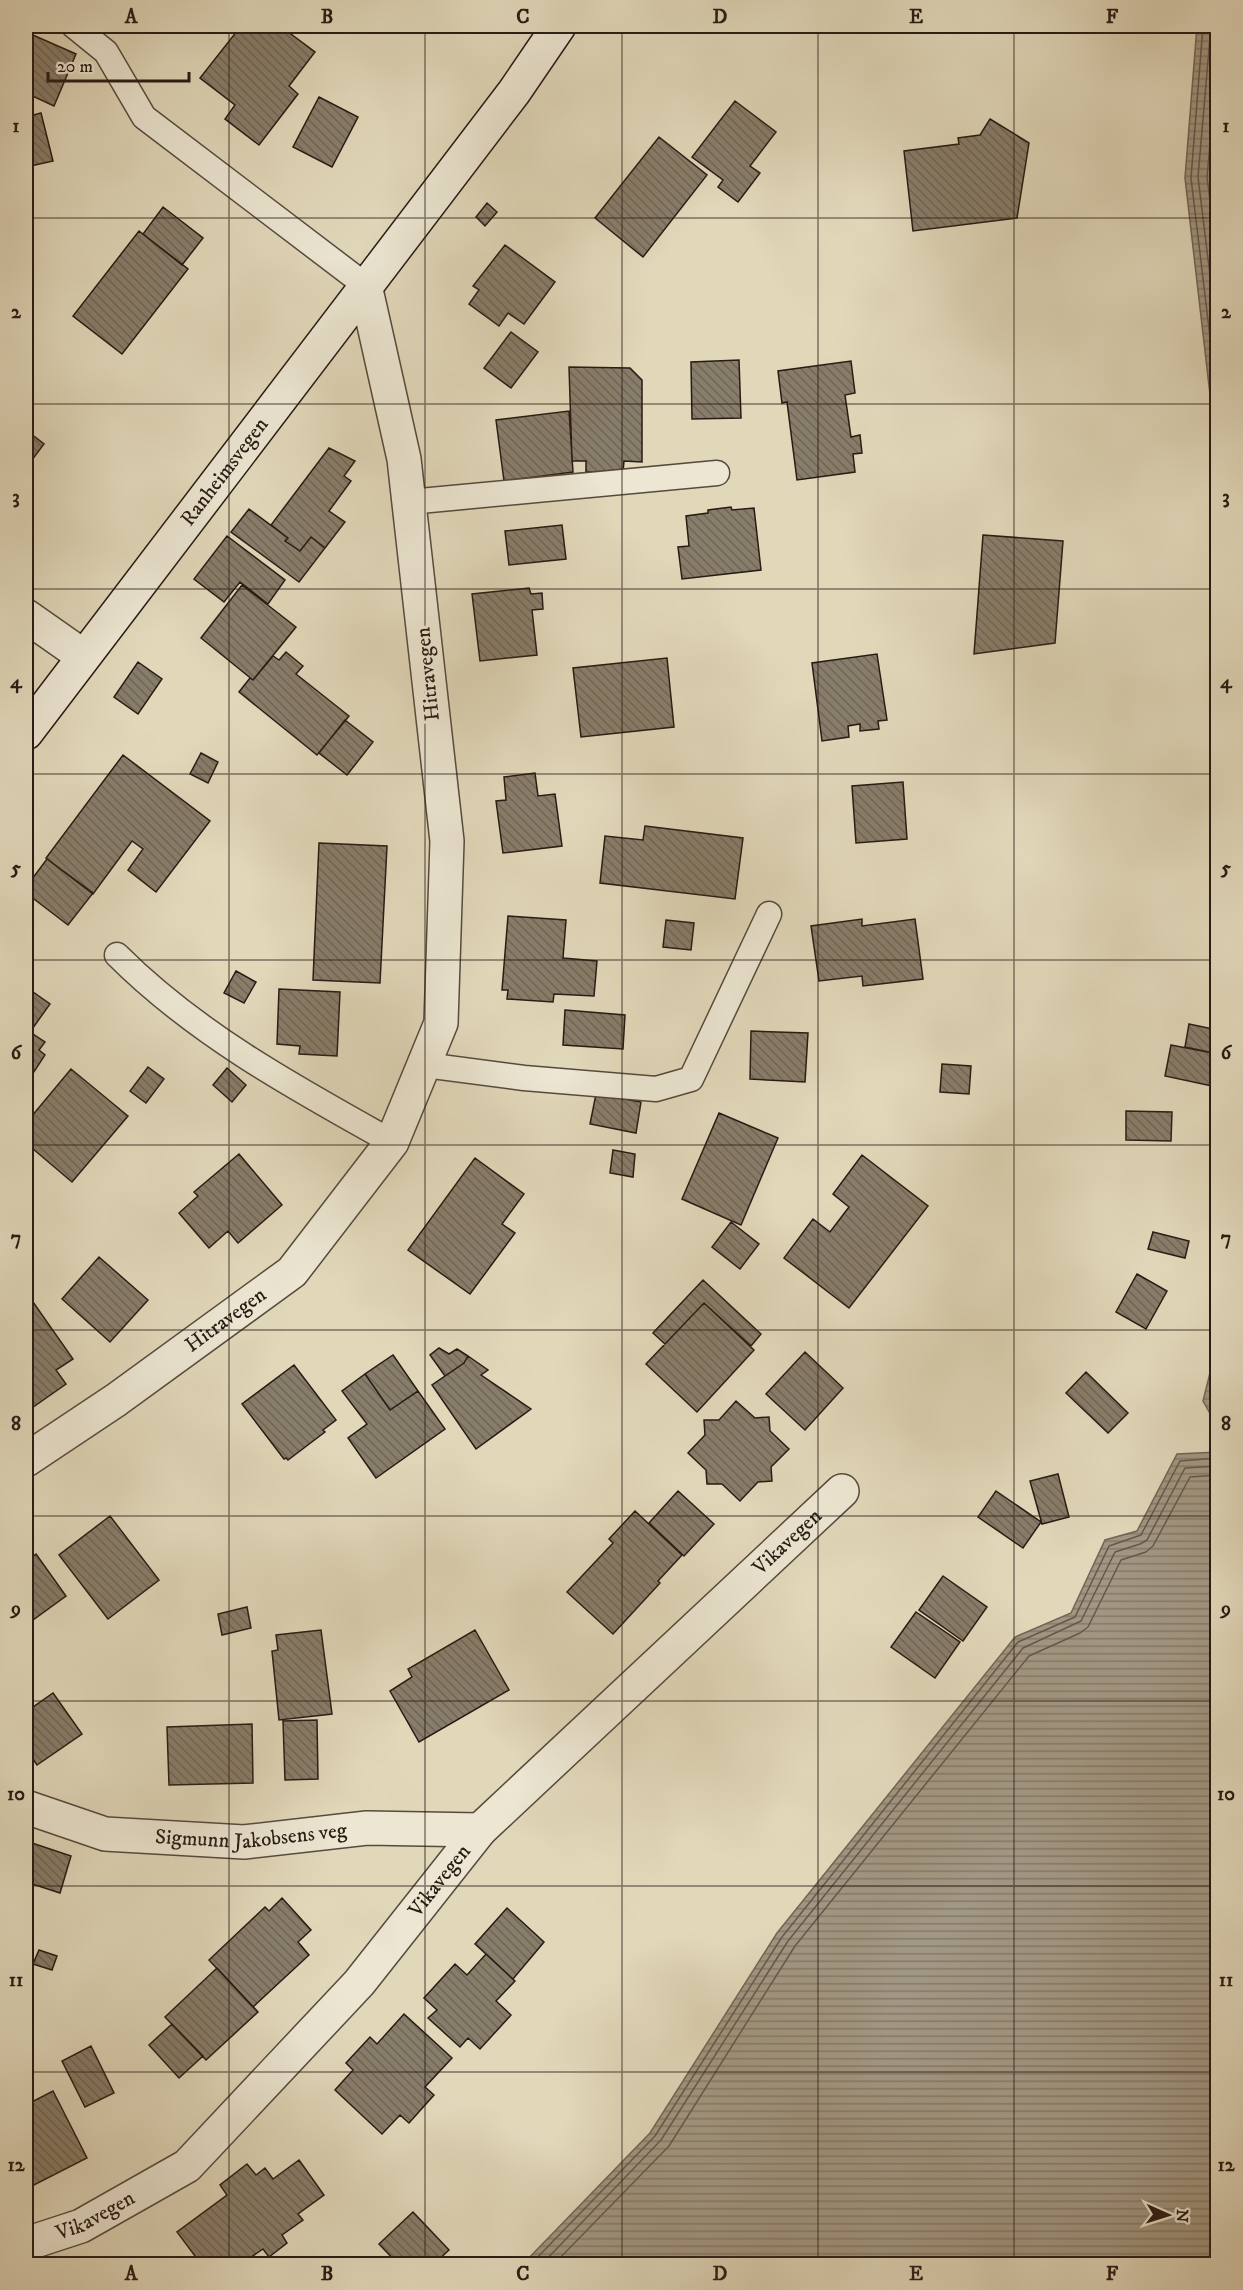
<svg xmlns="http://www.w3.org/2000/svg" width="1243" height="2290" viewBox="0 0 1243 2290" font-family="'IM FELL DW Pica',serif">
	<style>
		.water { fill: url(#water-rules); stroke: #716556; stroke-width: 1.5 }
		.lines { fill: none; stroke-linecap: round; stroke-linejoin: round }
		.shore { stroke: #65584b; stroke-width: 1.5 }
		.building { fill: url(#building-back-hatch); stroke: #281a14; stroke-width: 1.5 }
		.lane-casing { stroke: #564a3e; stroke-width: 27 }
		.street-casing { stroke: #564a3e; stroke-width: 36 }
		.secondary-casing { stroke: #281a14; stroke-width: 36 }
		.lane { stroke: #ece6d2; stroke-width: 24 }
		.street { stroke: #ece6d2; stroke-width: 33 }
		.secondary { stroke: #ece6d2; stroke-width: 33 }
		.grid { fill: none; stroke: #281a14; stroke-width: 1.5; stroke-opacity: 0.55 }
		.labels { text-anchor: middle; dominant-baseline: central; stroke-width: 6; stroke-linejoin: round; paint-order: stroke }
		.street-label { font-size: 21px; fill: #281a14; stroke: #ece6d2 }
		.neatline { fill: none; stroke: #281a14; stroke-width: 2 }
		.grid-label { font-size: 20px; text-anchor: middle; font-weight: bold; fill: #281a14 }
	</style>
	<defs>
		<pattern id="water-rules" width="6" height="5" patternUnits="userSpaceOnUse" patternTransform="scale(1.5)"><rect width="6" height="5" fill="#a29782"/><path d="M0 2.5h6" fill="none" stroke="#847a69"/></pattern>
		<pattern id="building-back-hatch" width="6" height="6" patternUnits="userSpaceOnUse" patternTransform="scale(1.5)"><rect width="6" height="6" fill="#887d6a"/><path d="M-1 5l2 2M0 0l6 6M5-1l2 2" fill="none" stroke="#6f6656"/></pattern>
	</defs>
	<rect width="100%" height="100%" fill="#e1d8ba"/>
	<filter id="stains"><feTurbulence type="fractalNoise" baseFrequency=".00333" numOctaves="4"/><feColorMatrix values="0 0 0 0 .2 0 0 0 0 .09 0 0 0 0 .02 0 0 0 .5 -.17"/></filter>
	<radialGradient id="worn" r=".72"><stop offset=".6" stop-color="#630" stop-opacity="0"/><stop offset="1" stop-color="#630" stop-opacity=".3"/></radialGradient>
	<path class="water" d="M 1197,26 L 1218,26 L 1217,455 L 1185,178 Z
		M 1217,1345 L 1217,1426 L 1203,1401 Z
		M 1217,1452 L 1217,2264 L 523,2264 L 650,2133 L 777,1933 L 1015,1637 L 1071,1613 L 1105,1540 L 1137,1531 L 1177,1454 Z"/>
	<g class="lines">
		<path class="shore" d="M 1203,26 L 1191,178 L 1218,404
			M 1211,26 L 1198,177 L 1218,341
			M 1218,55 L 1207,177 L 1218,264
			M 531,2264 L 655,2136 L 782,1937 L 1018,1642 L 1075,1617 L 1109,1546 L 1141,1535 L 1180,1461 L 1218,1458
			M 542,2264 L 661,2140 L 788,1941 L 1023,1648 L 1081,1621 L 1115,1552 L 1140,1544 L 1147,1540 L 1185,1468 L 1218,1466
			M 554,2264 L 669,2146 L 795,1946 L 1029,1656 L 1080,1633 L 1088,1627 L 1121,1560 L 1146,1552 L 1153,1546 L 1190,1477 L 1218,1475"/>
	</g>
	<path class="building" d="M 241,26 L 280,26 L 315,52 L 289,86 L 298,94 L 259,145 L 225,119 L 235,105 L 200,78 Z
		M 26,32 L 76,54 L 54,106 L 26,93 Z
		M 319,97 L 358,117 L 332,167 L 293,147 Z
		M 735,101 L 776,132 L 750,166 L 760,173 L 738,202 L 718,187 L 723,180 L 692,157 Z
		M 41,113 L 53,161 L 26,167 L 26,117 Z
		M 990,119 L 1029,143 L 1017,218 L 913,231 L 904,151 L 959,144 L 958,138 L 980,135 Z
		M 659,137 L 707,175 L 643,257 L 595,218 Z
		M 487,203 L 497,212 L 485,226 L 476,217 Z
		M 163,207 L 203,238 L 182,265 L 143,234 Z
		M 139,231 L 188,269 L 122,354 L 73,316 Z
		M 505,245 L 555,282 L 524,324 L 508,313 L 499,326 L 469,304 L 479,290 L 473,286 Z
		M 511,332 L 538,352 L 511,388 L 484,368 Z
		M 739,360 L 741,418 L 692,419 L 691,362 Z
		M 851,361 L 855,393 L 845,395 L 851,437 L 860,435 L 862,453 L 853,454 L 855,472 L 797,480 L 787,402 L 782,403 L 778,371 Z
		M 569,367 L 630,368 L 642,380 L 642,462 L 624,461 L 623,472 L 586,472 L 586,461 L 572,461 Z
		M 569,411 L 573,472 L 504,481 L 496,420 Z
		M 26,430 L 44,444 L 26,468 Z
		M 329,448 L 355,461 L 344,476 L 351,481 L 329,511 L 345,522 L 325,548 L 311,537 L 300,551 L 285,541 L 288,538 L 271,525 Z
		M 731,507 L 732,510 L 754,508 L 761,570 L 682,579 L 678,547 L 689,546 L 686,516 L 708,513 L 708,510 Z
		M 249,509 L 288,538 L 285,541 L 300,551 L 311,537 L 325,548 L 299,582 L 231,532 Z
		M 562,525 L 566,559 L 509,565 L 505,531 Z
		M 983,535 L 1063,541 L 1055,643 L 974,654 Z
		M 227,536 L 285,580 L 268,604 L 240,582 L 224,602 L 194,579 Z
		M 242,585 L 296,627 L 253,680 L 201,638 Z
		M 529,588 L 531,594 L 542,593 L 543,609 L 532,610 L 537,655 L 480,661 L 472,594 Z
		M 286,652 L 303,666 L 296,674 L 349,716 L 317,755 L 239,692 L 250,678 L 253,680 L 273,656 L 279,660 Z
		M 877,654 L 887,720 L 878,721 L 879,729 L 860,731 L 860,724 L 848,726 L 849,737 L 822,741 L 812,663 Z
		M 667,658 L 674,727 L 581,737 L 573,668 Z
		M 138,662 L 162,679 L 138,714 L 114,697 Z
		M 345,720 L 373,742 L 347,775 L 319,753 Z
		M 201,753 L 218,762 L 208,783 L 190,774 Z
		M 123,755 L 210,821 L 156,892 L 128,870 L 143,849 L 132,841 L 93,894 L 46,858 Z
		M 535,773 L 538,796 L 555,794 L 562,846 L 503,853 L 496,801 L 506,800 L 504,777 Z
		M 903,782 L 907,839 L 856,843 L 852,786 Z
		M 645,826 L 743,838 L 735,899 L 600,883 L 605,836 L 643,840 Z
		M 319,843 L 387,846 L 380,983 L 313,980 Z
		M 47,859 L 93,893 L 68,925 L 26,893 L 26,887 Z
		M 508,916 L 566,920 L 563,958 L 597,961 L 594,996 L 554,994 L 553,1002 L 507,999 L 508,990 L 502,990 Z
		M 862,919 L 862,926 L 915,919 L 923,979 L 863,986 L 862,976 L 819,981 L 811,926 Z
		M 666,920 L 694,923 L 691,950 L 663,947 Z
		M 236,971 L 256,982 L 244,1003 L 224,993 Z
		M 26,987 L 50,1004 L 30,1032 L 45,1042 L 39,1050 L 45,1055 L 26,1084 Z
		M 279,989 L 340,992 L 337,1056 L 299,1054 L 300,1046 L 277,1044 Z
		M 565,1010 L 625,1015 L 623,1049 L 563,1045 Z
		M 1189,1024 L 1218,1030 L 1218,1054 L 1185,1047 Z
		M 751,1031 L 808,1033 L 805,1082 L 750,1079 Z
		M 1171,1045 L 1218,1054 L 1217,1087 L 1165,1076 Z
		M 942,1064 L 971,1066 L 969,1094 L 940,1092 Z
		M 148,1067 L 164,1079 L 146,1103 L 130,1091 Z
		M 227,1068 L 246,1085 L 232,1102 L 213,1085 Z
		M 71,1069 L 128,1116 L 72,1182 L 26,1143 L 26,1123 Z
		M 596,1094 L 641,1102 L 636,1133 L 590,1124 Z
		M 1126,1111 L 1172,1112 L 1171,1141 L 1126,1140 Z
		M 719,1113 L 778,1138 L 741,1225 L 682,1199 Z
		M 613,1150 L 635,1154 L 633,1177 L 610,1173 Z
		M 239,1154 L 282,1205 L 238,1243 L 228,1231 L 209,1248 L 179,1213 L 198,1196 L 194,1192 Z
		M 862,1155 L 928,1206 L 849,1308 L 784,1258 L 813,1219 L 830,1232 L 849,1207 L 833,1194 Z
		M 475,1158 L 524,1194 L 502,1224 L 515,1233 L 470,1294 L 408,1250 Z
		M 731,1222 L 759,1244 L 740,1269 L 712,1247 Z
		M 1153,1232 L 1189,1241 L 1185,1258 L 1148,1249 Z
		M 99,1257 L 148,1300 L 110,1342 L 62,1299 Z
		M 1137,1274 L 1167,1291 L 1146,1329 L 1116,1312 Z
		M 703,1280 L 761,1334 L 751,1346 L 704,1303 L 665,1344 L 653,1333 Z
		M 26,1292 L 73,1359 L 56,1370 L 66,1384 L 29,1410 L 26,1405 Z
		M 704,1303 L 754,1350 L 697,1412 L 646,1364 Z
		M 439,1348 L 449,1354 L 457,1349 L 468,1356 L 464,1363 L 445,1376 L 430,1355 Z
		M 805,1352 L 843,1388 L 805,1430 L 766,1394 Z
		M 393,1355 L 418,1391 L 390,1410 L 365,1374 Z
		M 468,1356 L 488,1370 L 481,1375 L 531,1409 L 476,1449 L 432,1385 L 464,1363 Z
		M 294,1365 L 336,1420 L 323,1430 L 325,1432 L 288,1460 L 286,1458 L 284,1459 L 242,1404 Z
		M 1086,1372 L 1128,1413 L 1108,1433 L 1066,1393 Z
		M 365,1374 L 390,1410 L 418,1391 L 445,1429 L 376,1478 L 348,1438 L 367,1424 L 342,1391 Z
		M 736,1401 L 755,1418 L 769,1417 L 770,1431 L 789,1449 L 771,1467 L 772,1481 L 758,1482 L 740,1501 L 722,1484 L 707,1484 L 706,1470 L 688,1453 L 705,1435 L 704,1420 L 719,1420 Z
		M 1058,1474 L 1069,1517 L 1042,1524 L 1030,1481 Z
		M 678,1491 L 714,1524 L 684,1556 L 649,1523 Z
		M 996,1491 L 1041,1522 L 1023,1548 L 978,1517 Z
		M 635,1511 L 682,1555 L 658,1581 L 660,1583 L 613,1634 L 567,1592 L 613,1543 L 609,1539 Z
		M 110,1516 L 159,1580 L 108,1619 L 59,1555 Z
		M 36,1554 L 66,1596 L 26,1625 L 26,1562 Z
		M 943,1576 L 987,1607 L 963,1641 L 919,1610 Z
		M 247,1607 L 251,1628 L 222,1635 L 218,1614 Z
		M 916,1612 L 960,1642 L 935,1678 L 891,1647 Z
		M 321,1630 L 332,1714 L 279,1720 L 272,1651 L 278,1650 L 276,1635 Z
		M 475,1630 L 509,1690 L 419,1742 L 390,1691 L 412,1677 L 408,1669 Z
		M 53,1693 L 82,1734 L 37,1765 L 26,1749 L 26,1712 Z
		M 317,1720 L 318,1779 L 285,1780 L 283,1721 Z
		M 252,1724 L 253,1783 L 169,1785 L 167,1727 Z
		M 26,1841 L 71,1856 L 60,1893 L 26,1882 Z
		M 282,1898 L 311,1930 L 298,1942 L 309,1955 L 253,2007 L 209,1960 L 265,1907 L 269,1911 Z
		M 507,1908 L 544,1942 L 513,1979 L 475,1944 Z
		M 39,1950 L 57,1956 L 52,1970 L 33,1964 Z
		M 486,1954 L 515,1981 L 496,2001 L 511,2015 L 480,2049 L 468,2038 L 460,2047 L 428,2018 L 437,2010 L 424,1998 L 455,1964 L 467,1975 Z
		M 217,1968 L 258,2012 L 206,2060 L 165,2017 Z
		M 404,2014 L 452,2058 L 425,2087 L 434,2095 L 409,2123 L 400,2115 L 382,2134 L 335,2090 L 353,2070 L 346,2063 L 370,2037 L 377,2044 Z
		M 172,2024 L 203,2056 L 179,2078 L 149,2045 Z
		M 91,2046 L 114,2093 L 85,2107 L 62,2061 Z
		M 53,2091 L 87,2158 L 28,2188 L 26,2184 L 26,2105 Z
		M 299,2160 L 324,2195 L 298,2214 L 303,2220 L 282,2235 L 287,2243 L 269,2257 L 263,2249 L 241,2264 L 201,2264 L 177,2232 L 227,2195 L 220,2185 L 247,2164 L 256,2175 L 265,2168 L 273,2179 Z
		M 413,2212 L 449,2250 L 434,2264 L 398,2264 L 379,2244 Z"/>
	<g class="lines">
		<defs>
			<path id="lane" d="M 74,26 L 106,52 L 144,117 L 365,285
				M 409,502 L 717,473
				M 117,955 C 196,1034 295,1088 392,1142
				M 425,1065 L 524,1078 L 656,1089 L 691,1079 L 769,914"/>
			<g id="street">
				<path d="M 26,616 L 83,656"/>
				<path id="s1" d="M 26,1460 L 116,1400 L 292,1272 L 392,1142 L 441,1023 L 447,841 L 404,459 L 365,285"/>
				<path id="s2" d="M 26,1807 L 105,1834 L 244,1842 L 367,1828 L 480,1830"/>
				<path id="s3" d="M 26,2244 L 81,2226 L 187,2166 L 359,1983 L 480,1830 L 842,1491"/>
			</g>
			<g id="secondary">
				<path id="s4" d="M 26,733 L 514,92 L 559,26"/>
			</g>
		</defs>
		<use href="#lane" class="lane-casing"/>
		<use href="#street" class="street-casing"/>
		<use href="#secondary" class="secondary-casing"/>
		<use href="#lane" class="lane"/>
		<use href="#street" class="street"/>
		<use href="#secondary" class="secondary"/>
	</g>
	<path class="grid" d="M 229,26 L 229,2264M 425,26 L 425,2264M 622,26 L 622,2264M 818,26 L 818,2264M 1014,26 L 1014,2264M 26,218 L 1218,218M 26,404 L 1218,404M 26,589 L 1218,589M 26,774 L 1218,774M 26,960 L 1218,960M 26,1145 L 1218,1145M 26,1330 L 1218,1330M 26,1516 L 1218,1516M 26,1701 L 1218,1701M 26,1886 L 1218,1886M 26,2072 L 1218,2072"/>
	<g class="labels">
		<g class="street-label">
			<text stroke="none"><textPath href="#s4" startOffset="328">Ranheimsvegen</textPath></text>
			<text transform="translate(428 674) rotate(-96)">Hitravegen</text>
			<text stroke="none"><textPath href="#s1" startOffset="244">Hitravegen</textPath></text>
			<text stroke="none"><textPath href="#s3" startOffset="1047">Vikavegen</textPath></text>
			<text stroke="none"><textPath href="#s2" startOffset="230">Sigmunn Jakobsens veg</textPath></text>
			<text stroke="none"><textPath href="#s3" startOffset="561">Vikavegen</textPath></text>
			<text stroke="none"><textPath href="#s3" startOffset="75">Vikavegen</textPath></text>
		</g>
	</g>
	<rect width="1243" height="2290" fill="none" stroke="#e1d8ba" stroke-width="66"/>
	<g transform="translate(1168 2215) rotate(93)" stroke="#ece6d2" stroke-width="4.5" paint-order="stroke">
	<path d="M0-4.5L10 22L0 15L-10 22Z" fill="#281a14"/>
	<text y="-9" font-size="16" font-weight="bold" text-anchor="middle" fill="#281a14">N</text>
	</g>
	<path d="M48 72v9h141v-9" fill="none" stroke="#281a14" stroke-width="3"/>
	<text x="57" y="72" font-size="18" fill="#281a14" stroke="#ece6d2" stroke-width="4.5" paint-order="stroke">20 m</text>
	<rect x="33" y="33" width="1177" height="2224" class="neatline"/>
	<g class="grid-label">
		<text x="131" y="23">A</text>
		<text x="327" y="23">B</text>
		<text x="523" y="23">C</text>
		<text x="720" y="23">D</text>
		<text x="916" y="23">E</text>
		<text x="1112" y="23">F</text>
		<text x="16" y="132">1</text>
		<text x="1226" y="132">1</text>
		<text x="16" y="318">2</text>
		<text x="1226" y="318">2</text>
		<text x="16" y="503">3</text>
		<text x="1226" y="503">3</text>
		<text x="16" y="688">4</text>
		<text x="1226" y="688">4</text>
		<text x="16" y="874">5</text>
		<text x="1226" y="874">5</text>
		<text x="16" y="1059">6</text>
		<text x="1226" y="1059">6</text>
		<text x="16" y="1244">7</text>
		<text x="1226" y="1244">7</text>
		<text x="16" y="1430">8</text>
		<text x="1226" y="1430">8</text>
		<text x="16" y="1615">9</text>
		<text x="1226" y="1615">9</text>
		<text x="16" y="1800">10</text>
		<text x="1226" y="1800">10</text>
		<text x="16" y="1986">11</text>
		<text x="1226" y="1986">11</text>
		<text x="16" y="2171">12</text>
		<text x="1226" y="2171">12</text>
		<text x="131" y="2280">A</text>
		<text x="327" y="2280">B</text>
		<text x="523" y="2280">C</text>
		<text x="720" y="2280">D</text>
		<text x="916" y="2280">E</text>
		<text x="1112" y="2280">F</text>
	</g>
	<rect width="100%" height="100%" filter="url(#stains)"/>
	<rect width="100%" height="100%" fill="url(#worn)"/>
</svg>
